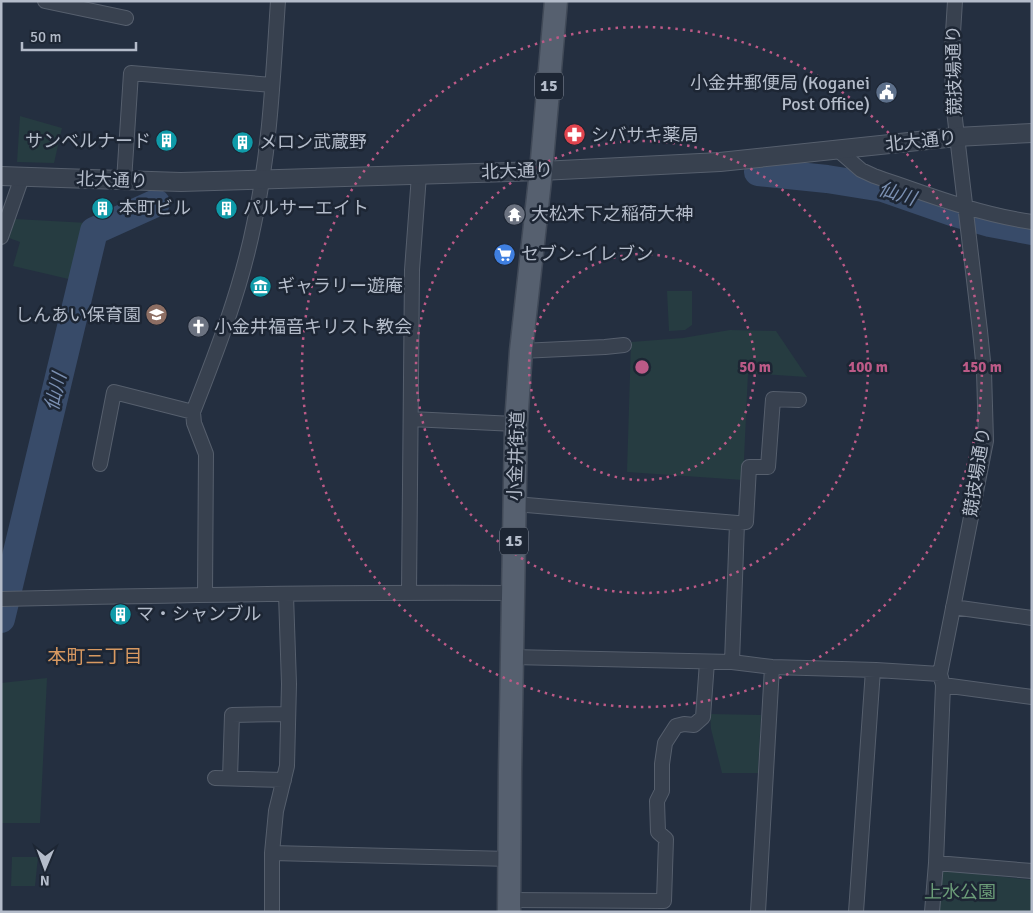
<svg xmlns="http://www.w3.org/2000/svg" width="1033" height="913" viewBox="0 0 1033 913" font-family="Signika,'Noto Sans JP',sans-serif">
	<style>
		.green { fill: #263c41 }
		.lines { fill: none; stroke-linecap: round; stroke-linejoin: round }
		.river { stroke: #384b69; stroke-width: 28 }
		.minor-casing { stroke: #565f6d; stroke-width: 16 }
		.tertiary-casing { stroke: #565f6d; stroke-width: 20 }
		.primary-casing { stroke: #414a58; stroke-width: 25 }
		.minor { stroke: #38414f; stroke-width: 14 }
		.tertiary { stroke: #38414f; stroke-width: 18 }
		.primary { stroke: #56606f; stroke-width: 22 }
		.ring { fill: none; stroke: #bc5a87; stroke-width: 2.5; stroke-dasharray: 2.5 5 }
		.labels { text-anchor: middle; dominant-baseline: central; stroke-width: 5; stroke-linejoin: round; paint-order: stroke }
		.shield { fill: #1d2634; stroke: #878f9d; stroke-width: 1 }
		.shield-label { font-size: 16px; font-weight: bold; fill: #b4bcca }
		.street-label { font-size: 18px; fill: #b4bcca; stroke: #1d2634 }
		.poi-label { font-size: 18px; fill: #b4bcca; stroke: #1d2634; text-anchor: start }
		.park-label { font-size: 18px; fill: #6b9c78; stroke: #1d2634 }
		.water-label { font-size: 19px; font-style: italic; fill: #7b90b2; stroke: #1d2634 }
		.neighbourhood-label { font-size: 19px; fill: #d89961; stroke: #1d2634 }
		.centre { fill: #bc5a87; stroke: #1d2634; stroke-width: 2.5 }
		.ring-label { font-size: 15px; text-anchor: middle; font-weight: bold; fill: #bc5a87; stroke: #1d2634; stroke-width: 5; stroke-linejoin: round; paint-order: stroke }
	</style>
	<rect width="100%" height="100%" fill="#242f40"/>
	<path class="green" d="M 20,116 L 62,128 L 54,163 L 17,162 Z
		M 15,219 L 88,223 L 73,280 L 13,266 L 20,242 L 9,238 Z
		M 667,291 L 692,291 L 692,325 L 685,330 L 669,331 Z
		M 730,330 L 776,331 L 807,377 L 748,373 L 743,480 L 627,472 L 631,342 L 683,338 Z
		M 47,678 L 40,823 L 1,823 L 1,683 Z
		M 710,714 L 761,715 L 758,773 L 722,773 L 711,729 Z
		M 12,857 L 38,857 L 35,886 L 11,886 Z
		M 942,870 L 1032,880 L 1032,912 L 938,912 Z"/>
	<g class="lines">
		<path class="river" d="M 758,172 L 827,179 L 883,188 L 952,212 L 990,223 L 1032,231
			M 1,619 L 94,231 L 156,203"/>
		<defs>
			<path id="minor" d="M 45,1 L 126,18
				M 838,150 L 861,170 L 874,176 C 926,194 977,214 1032,222
				M 124,181 L 131,73 L 272,85
				M 1,237 L 22,177
				M 521,351 L 605,347 L 624,345
				M 411,419 L 516,424
				M 100,464 L 114,392 L 193,412
				M 515,504 L 737,523 L 732,662
				M 737,523 L 746,522 L 749,467 L 768,467 L 773,399 L 799,400
				M 409,593 L 412,270 L 419,175
				M 205,594 L 206,454 L 194,423 L 193,412 C 217,351 241,289 254,224 C 270,151 273,76 278,1
				M 1,599 C 172,595 343,592 514,593
				M 953,607 L 1032,618
				M 512,657 L 732,662 L 772,667 L 876,670 L 940,674
				M 943,685 L 1032,697
				M 215,778 L 284,780
				M 230,778 L 232,715 L 288,714
				M 272,853 L 510,859
				M 936,863 L 1032,871
				M 509,900 L 664,901 L 666,839 L 658,832 L 657,801 L 662,791 L 662,764 L 665,743 L 676,726 L 684,724 L 694,725 L 703,717 L 707,662
				M 272,912 L 272,853 L 276,811 L 287,766 L 289,684 L 286,595
				M 758,912 L 772,667
				M 856,912 L 873,670
				M 932,912 L 936,863 L 943,685 L 940,674 L 986,441 L 984,371 L 980,331 L 953,102 L 952,49 L 955,1"/>
			<path id="tertiary" d="M 1,176 L 181,182 L 541,171 L 720,162 L 956,137 L 1032,133"/>
			<path id="primary" d="M 509,912 L 510,772 L 516,424 L 521,351 L 541,171 L 556,1"/>
		</defs>
		<use href="#minor" class="minor-casing"/>
		<use href="#tertiary" class="tertiary-casing"/>
		<use href="#primary" class="primary-casing"/>
		<use href="#minor" class="minor"/>
		<use href="#tertiary" class="tertiary"/>
		<use href="#primary" class="primary"/>
	</g>
	<g class="ring">
		<circle cx="642" cy="367" r="113"/>
		<circle cx="642" cy="367" r="226"/>
		<circle cx="642" cy="367" r="340"/>
	</g>
	<defs>
		<symbol id="civic-disc" viewBox="-11 -11 22 22"><circle r="9.5" fill="#5c6f8a" stroke="#1d2634"/><path d="M-.6-6.5H3V-4.5H.6V-3L4-1V1h2V6H-6V1h2V-1L-.6-3ZM-1.2 2.5V6h2.4V2.5Z" fill="#fff"/></symbol>
		<symbol id="pharmacy-disc" viewBox="-11 -11 22 22"><circle r="9.5" fill="#e0444e" stroke="#1d2634"/><path d="M-2-6h4v4h4v4h-4v4h-4v-4h-4v-4h4Z" fill="#fff"/></symbol>
		<symbol id="building-disc" viewBox="-11 -11 22 22"><circle r="9.5" fill="#0f9aa8" stroke="#1d2634"/><path d="M-4-6H4V6H1V3H-1V6H-4ZM-2.5-4.3h1.7v1.8h-1.7ZM.8-4.3h1.7v1.8H.8ZM-2.5-1h1.7V.8h-1.7ZM.8-1h1.7V.8H.8Z" fill="#fff"/></symbol>
		<symbol id="temple-disc" viewBox="-11 -11 22 22"><circle r="9.5" fill="#6b7280" stroke="#1d2634"/><path d="M0-6L5-2H3V0L6.5 2.5H4V6H1.5V3h-3V6H-4V2.5H-6.5L-3 0V-2H-5Z" fill="#fff"/></symbol>
		<symbol id="supermarket-disc" viewBox="-11 -11 22 22"><circle r="9.5" fill="#3f7fe0" stroke="#1d2634"/><path d="M-6-5.5h2.5l.6 2H6L4.5 2H-2.5L-4.4-4H-6ZM-1.5 3.2a1.3 1.3 0 1 0 .1 0ZM3 3.2a1.3 1.3 0 1 0 .1 0Z" fill="#fff"/></symbol>
		<symbol id="museum-disc" viewBox="-11 -11 22 22"><circle r="9.5" fill="#0f9aa8" stroke="#1d2634"/><path d="M0-6L6-3V-2H-6V-3ZM-5-1h2V3h-2ZM-1-1h2V3h-2ZM3-1h2V3H3ZM-6 4H6V6H-6Z" fill="#fff"/></symbol>
		<symbol id="school-disc" viewBox="-11 -11 22 22"><circle r="9.5" fill="#8d6e63" stroke="#1d2634"/><path d="M0-5L7-2L0 1L-7-2ZM-4 1L0 2.5L4 1V4Q0 6-4 4Z" fill="#fff"/></symbol>
		<symbol id="church-disc" viewBox="-11 -11 22 22"><circle r="9.5" fill="#6b7280" stroke="#1d2634"/><path d="M-1.2-6h2.4v3.5h3.3v2.4h-3.3V6h-2.4V-.1h-3.3v-2.4h3.3Z" fill="#fff"/></symbol>
	</defs>
	<g fill-rule="evenodd">
		<use href="#civic-disc" x="874" y="80" width="25" height="25"/>
		<use href="#pharmacy-disc" x="562" y="122" width="25" height="25"/>
		<use href="#building-disc" x="154" y="128" width="25" height="25"/>
		<use href="#building-disc" x="230" y="130" width="25" height="25"/>
		<use href="#building-disc" x="90" y="196" width="25" height="25"/>
		<use href="#building-disc" x="214" y="196" width="25" height="25"/>
		<use href="#temple-disc" x="502" y="202" width="25" height="25"/>
		<use href="#supermarket-disc" x="492" y="242" width="25" height="25"/>
		<use href="#museum-disc" x="248" y="274" width="25" height="25"/>
		<use href="#school-disc" x="144" y="302" width="25" height="25"/>
		<use href="#church-disc" x="186" y="314" width="25" height="25"/>
		<use href="#building-disc" x="108" y="602" width="25" height="25"/>
	</g>
	<g class="labels">
		<g class="shield">
			<rect x="535" y="72.5" width="28" height="27" rx="4"/>
			<rect x="500" y="527.5" width="28" height="27" rx="4"/>
		</g>
		<g class="shield-label">
			<text x="549" y="86">15</text>
			<text x="514" y="541">15</text>
		</g>
		<g class="street-label">
			<text transform="translate(954 70) rotate(-91)">競技場通り</text>
			<text transform="translate(921 141) rotate(-6)">北大通り</text>
			<text transform="translate(517 171) rotate(-2)">北大通り</text>
			<text transform="translate(112 180) rotate(2)">北大通り</text>
			<text transform="translate(516 456) rotate(-88)">小金井街道</text>
			<text transform="translate(977 472) rotate(-81)">競技場通り</text>
		</g>
		<g class="poi-label">
			<text x="870" y="83" text-anchor="end">小金井郵便局 (Koganei<tspan x="870" dy="21">Post Office)</tspan></text>
			<text x="591" y="135">シバサキ薬局</text>
			<text x="151" y="141" text-anchor="end">サンベルナード</text>
			<text x="259" y="142">メロン武蔵野</text>
			<text x="119" y="208">本町ビル</text>
			<text x="243" y="208">パルサーエイト</text>
			<text x="531" y="214">大松木下之稲荷大神</text>
			<text x="521" y="254">セブン-イレブン</text>
			<text x="277" y="286">ギャラリー遊庵</text>
			<text x="141" y="315" text-anchor="end">しんあい保育園</text>
			<text x="214" y="327">小金井福音キリスト教会</text>
			<text x="136" y="614">マ・シャンブル</text>
		</g>
		<g class="park-label">
			<text x="960" y="892">上水公園</text>
		</g>
		<g class="water-label">
			<text transform="translate(897 194) rotate(17)">仙川</text>
			<text transform="translate(56 392) rotate(-77)">仙川</text>
		</g>
		<g class="neighbourhood-label">
			<text x="95" y="657">本町三丁目</text>
		</g>
	</g>
	<circle cx="642" cy="367" r="8" class="centre"/>
	<g class="ring-label">
		<text x="755" y="372">50 m</text>
		<text x="868" y="372">100 m</text>
		<text x="982" y="372">150 m</text>
	</g>
	<rect width="1033" height="913" fill="none" stroke="#b4bcca" stroke-width="5"/>
	<g transform="translate(45 868) rotate(181)" stroke="#1d2634" stroke-width="4" paint-order="stroke">
	<path d="M0-4L9 19L0 12L-9 19Z" fill="#b4bcca"/>
	<text y="-8" font-size="14" font-weight="bold" text-anchor="middle" fill="#b4bcca">N</text>
	</g>
	<path d="M22 42v8h114v-8" fill="none" stroke="#b4bcca" stroke-width="2.5"/>
	<text x="30" y="42" font-size="15" fill="#b4bcca" stroke="#1d2634" stroke-width="4" paint-order="stroke">50 m</text>
</svg>
